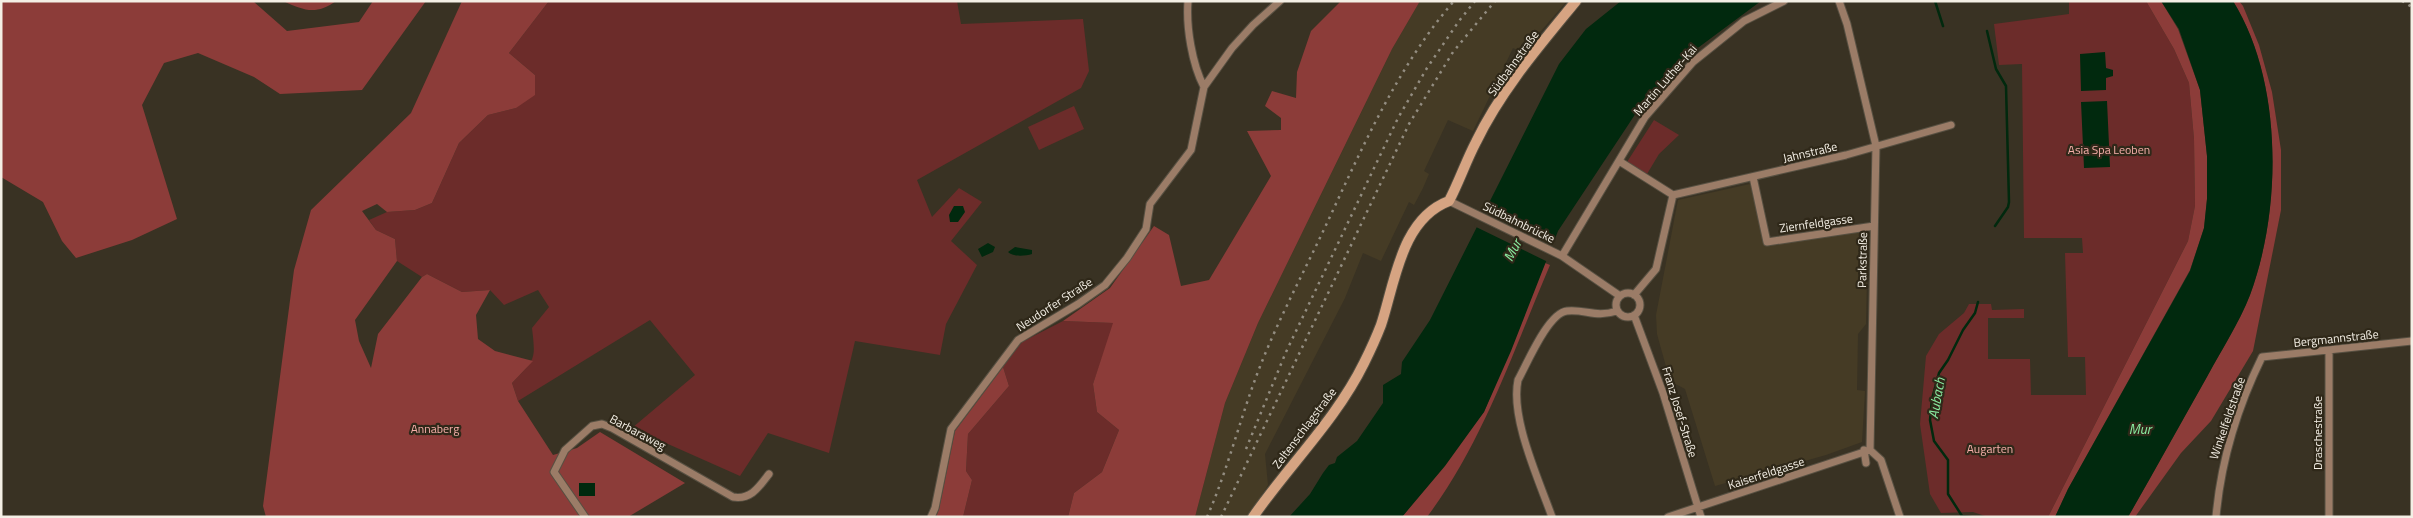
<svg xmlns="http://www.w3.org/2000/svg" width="2413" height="518" viewBox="0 0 2413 518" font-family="'Titillium Web',sans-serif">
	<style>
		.built { fill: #453b25 }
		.green { fill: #6c2c2a }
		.forest { fill: #8c3c39 }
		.water { fill: #01290e }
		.pier { fill: #393223 }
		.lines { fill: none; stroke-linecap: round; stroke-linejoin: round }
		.stream { stroke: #01290e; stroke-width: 2.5 }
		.street-casing { stroke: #575042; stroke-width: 9 }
		.secondary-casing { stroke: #575042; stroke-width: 12 }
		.street { stroke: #9b7c67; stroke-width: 7 }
		.secondary { stroke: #d6a482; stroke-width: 10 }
		.rail { stroke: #938d81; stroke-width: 2.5; stroke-dasharray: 2.5 5; stroke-linecap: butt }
		.labels { text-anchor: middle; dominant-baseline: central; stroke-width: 4.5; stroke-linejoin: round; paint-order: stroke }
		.street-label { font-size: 12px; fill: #f4efe5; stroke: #2f2819 }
		.park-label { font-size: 12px; fill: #f7b0ab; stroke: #2f2819 }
		.water-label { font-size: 14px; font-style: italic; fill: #8aeca1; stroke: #2f2819 }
	</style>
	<rect width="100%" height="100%" fill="#393223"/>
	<path class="built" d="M 1420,1 L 1567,1 L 1541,31 L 1531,38 L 1524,53 L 1513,48 L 1473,131 L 1448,120 L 1424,171 L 1429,174 L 1423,188 L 1414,205 L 1409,202 L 1381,261 L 1363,253 L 1345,298 L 1265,454 L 1268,485 L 1248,517 L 1195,517 L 1225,403 L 1258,323 L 1392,49 Z
		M 1750,184 L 1765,244 L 1868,230 L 1866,324 L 1858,334 L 1857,390 L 1865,391 L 1862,442 L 1826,455 L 1715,486 L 1685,389 L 1670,381 L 1657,334 L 1656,315 L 1678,200 Z"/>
	<path class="green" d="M 549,1 L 957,1 L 961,24 L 1083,19 L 1089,71 L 1081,88 L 917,180 L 932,217 L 959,188 L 982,202 L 951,241 L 977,265 L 946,324 L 940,355 L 855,341 L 829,453 L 768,433 L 740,476 L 632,428 L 695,375 L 650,320 L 518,401 L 512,383 C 535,359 536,361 532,328 L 549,307 L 538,290 L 504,305 L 490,290 L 462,292 L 427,274 L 422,277 L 397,261 L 395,239 L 376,230 L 369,220 L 387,212 L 415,210 L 432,203 L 459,143 L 488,115 L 516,108 L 535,75 L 509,53 Z
		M 2069,1 L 2146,1 L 2174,49 L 2189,83 L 2194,139 L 2195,206 L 2188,241 L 2048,517 L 1988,517 L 1973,512 L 1941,513 L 1930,494 L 1920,424 L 1926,356 L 1939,334 L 1964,313 L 1969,304 L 1991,304 L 1992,310 L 2024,309 L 2024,318 L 1988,318 L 1988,359 L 2030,359 L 2031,395 L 2086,395 L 2085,357 L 2068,357 L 2065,253 L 2083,253 L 2082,238 L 2024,238 L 2022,64 L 1999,65 L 1994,24 L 2069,14 Z
		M 1074,106 L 1084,129 L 1039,150 L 1028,127 Z
		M 1654,120 L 1679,135 L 1659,154 L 1647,174 L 1627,162 Z
		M 1063,321 L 1114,323 L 1093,384 L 1097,412 L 1119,430 L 1102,472 L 1074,493 L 1068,517 L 963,517 L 972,480 L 966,471 L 968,434 L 1009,386 L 1003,367 L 1022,342 Z"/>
	<path class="forest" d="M 1,1 L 253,1 L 287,31 L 359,22 L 373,1 L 426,1 L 362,90 L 280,94 L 254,77 L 198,53 L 164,63 L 142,105 L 177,219 L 132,240 L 76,258 L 62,241 L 43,202 L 1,177 Z
		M 283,1 L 336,1 C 316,15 305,11 283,1 Z
		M 462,1 L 549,1 L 509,53 L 535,75 L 535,95 L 516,108 L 488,115 L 459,143 L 432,203 L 415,210 L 387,212 L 377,204 L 362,211 L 376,230 L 395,239 L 397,261 L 355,320 L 359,341 L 371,368 L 378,334 L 422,277 L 427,274 L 462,292 L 490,290 L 476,315 L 478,339 L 495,351 L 533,361 L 512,383 L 518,401 L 553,455 L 577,448 L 600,432 L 685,483 L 628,517 L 266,517 L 263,506 L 294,270 L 311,210 L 411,113 Z
		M 1341,1 L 1420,1 L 1392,49 L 1258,323 L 1225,403 L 1195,517 L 1068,517 L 1074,493 L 1102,472 L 1119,430 L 1097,412 L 1093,384 L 1113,323 L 1063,321 L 1110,288 L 1154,226 L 1169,235 L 1181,286 L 1209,280 L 1271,176 L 1247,131 L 1281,130 L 1281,118 L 1265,106 L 1272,91 L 1296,98 L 1297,72 L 1311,31 Z
		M 2146,1 L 2161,1 L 2178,29 L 2200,90 L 2207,156 L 2207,199 L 2204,228 L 2190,270 L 2068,489 L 2055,517 L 2048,517 L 2188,241 L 2195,206 L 2194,139 L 2189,83 L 2174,49 Z
		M 2233,1 L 2239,1 L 2243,6 L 2259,45 L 2272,92 L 2281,150 L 2281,210 L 2253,351 L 2211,421 L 2181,453 L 2135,517 L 2128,517 C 2155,470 2181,423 2208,375 C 2222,349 2239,323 2250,295 C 2282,209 2283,81 2233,1 Z
		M 1545,263 L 1550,265 C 1513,351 1484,441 1427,517 L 1402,517 L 1484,412 Z
		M 1003,367 L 1009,386 L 968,434 L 966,471 L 972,480 L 963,517 L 936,517 L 939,509 L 955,431 Z"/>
	<path class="water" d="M 1621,1 L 1761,1 L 1691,53 L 1638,110 L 1558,231 L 1511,351 L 1484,412 L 1445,466 L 1402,517 L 1289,517 L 1310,494 L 1323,473 L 1329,465 L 1335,463 L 1337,457 L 1357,441 L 1383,403 L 1383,385 L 1401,374 L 1402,362 L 1430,320 L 1559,64 L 1586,29 Z
		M 2161,1 L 2233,1 C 2283,81 2282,209 2250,295 C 2239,323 2222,349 2208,375 C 2181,423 2155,470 2128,517 L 2055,517 L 2068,489 L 2190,271 L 2204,228 L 2207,199 L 2207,156 L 2200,90 L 2179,29 Z
		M 2105,52 L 2106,68 L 2113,70 L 2113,76 L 2106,78 L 2106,90 L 2081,91 L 2080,54 Z
		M 2107,101 L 2110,167 L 2084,168 L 2081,102 Z
		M 954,206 L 963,206 L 965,212 L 958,222 L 950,222 L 949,215 Z
		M 988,243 L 995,247 L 993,252 L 982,257 L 978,249 Z
		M 1015,247 L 1032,250 L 1032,254 C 1025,256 1013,257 1008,252 Z
		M 579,483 L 595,483 L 595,496 L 579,496 Z"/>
	<path class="pier" d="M 1483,207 L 1556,242 L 1548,262 L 1474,226 Z"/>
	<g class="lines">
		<path class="stream" d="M 1935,1 L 1943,26
			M 1987,31 L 1996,69 L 2006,86 L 2009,202 L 2008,207 L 1995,226
			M 1971,517 L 1962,516 L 1948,494 L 1948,460 L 1934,441 L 1930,420 L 1932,399 L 1939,373 L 1948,360 L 1963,330 L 1975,313 L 1978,302"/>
		<defs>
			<path id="street" d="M 1188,1 C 1186,27 1192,64 1204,87
				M 1839,1 L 1847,24 L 1876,146 L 1870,450 L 1881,460 L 1900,517
				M 1619,161 L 1673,195
				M 1753,177 L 1767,242 L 1874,226
				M 1449,201 L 1562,256 L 1620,296
				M 1562,256 L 1645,117 L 1693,62 L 1744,21 L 1784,1
				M1616 305a12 12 0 1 1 24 0a12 12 0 1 1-24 0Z
				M 1634,295 L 1656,269 L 1673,195 L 1846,155 L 1951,125
				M 1634,315 L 1663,393 L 1701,517
				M 1864,450 L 1866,463
				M 585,517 L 554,472 L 565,450 L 592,426 L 602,424 L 612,428 L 733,497 C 751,500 759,487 769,474
				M 931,517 L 935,508 L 951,429 L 1018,340 L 1078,304 L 1105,285 L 1127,258 L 1146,229 L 1150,204 L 1191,150 L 1204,87 L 1232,48 L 1253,25 L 1280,1
				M 1552,517 C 1539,480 1510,418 1518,380 C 1527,364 1548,313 1567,311 C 1586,309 1595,318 1617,311
				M 1668,517 L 1870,450
				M 2216,517 C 2221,460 2237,408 2262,357 L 2412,341
				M 2329,517 L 2329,350"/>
			<path id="secondary" d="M 1253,517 C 1289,465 1336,420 1364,363 C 1370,351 1376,338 1381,325 C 1395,283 1401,219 1449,201 C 1459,182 1466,161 1476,142 C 1501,90 1540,45 1576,1"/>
		</defs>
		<use href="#street" class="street-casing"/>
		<use href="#secondary" class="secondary-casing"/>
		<use href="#street" class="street"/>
		<use href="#secondary" class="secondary"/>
		<path class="rail" d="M 2402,1 L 2412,7
			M 1246,449 L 1286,352 L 1398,118 L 1427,68 L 1459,21 L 1475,1
			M 1207,517 C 1229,467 1241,414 1261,364 C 1280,316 1305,270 1327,223 C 1363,146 1398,66 1454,1
			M 1221,517 L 1409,124 L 1453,52 L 1495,1"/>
	</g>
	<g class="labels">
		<g class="street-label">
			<text transform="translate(1513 63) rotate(-54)">Südbahnstraße</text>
			<text transform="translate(1665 80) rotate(-49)">Martin Luther-Kai</text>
			<text transform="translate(1810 152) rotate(-13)">Jahnstraße</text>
			<text transform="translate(1519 222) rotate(26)">Südbahnbrücke</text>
			<text transform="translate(1816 223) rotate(-8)">Ziernfeldgasse</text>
			<text transform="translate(1862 260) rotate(-89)">Parkstraße</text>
			<text transform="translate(1054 304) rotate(-33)">Neudorfer Straße</text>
			<text transform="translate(2336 338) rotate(-6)">Bergmannstraße</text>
			<text transform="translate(1680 412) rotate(73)">Franz Josef-Straße</text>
			<text transform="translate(2227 418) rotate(-71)">Winkelfeldstraße</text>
			<text transform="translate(1304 428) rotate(-53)">Zeltenschlagstraße</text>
			<text transform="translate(638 432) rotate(28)">Barbaraweg</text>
			<text transform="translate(2317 433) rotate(-90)">Draschestraße</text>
			<text transform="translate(1766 473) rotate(-18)">Kaiserfeldgasse</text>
		</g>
		<g class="park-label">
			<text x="2109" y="149">Asia Spa Leoben</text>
			<text x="435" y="428">Annaberg</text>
			<text x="1990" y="448">Augarten</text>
		</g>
		<g class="water-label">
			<text transform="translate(1512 250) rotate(-63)">Mur</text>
			<text transform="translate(1936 398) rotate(-80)">Aubach</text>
			<text x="2140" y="428">Mur</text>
		</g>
	</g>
	<rect width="2413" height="518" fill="none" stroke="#f4efe5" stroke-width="5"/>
</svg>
